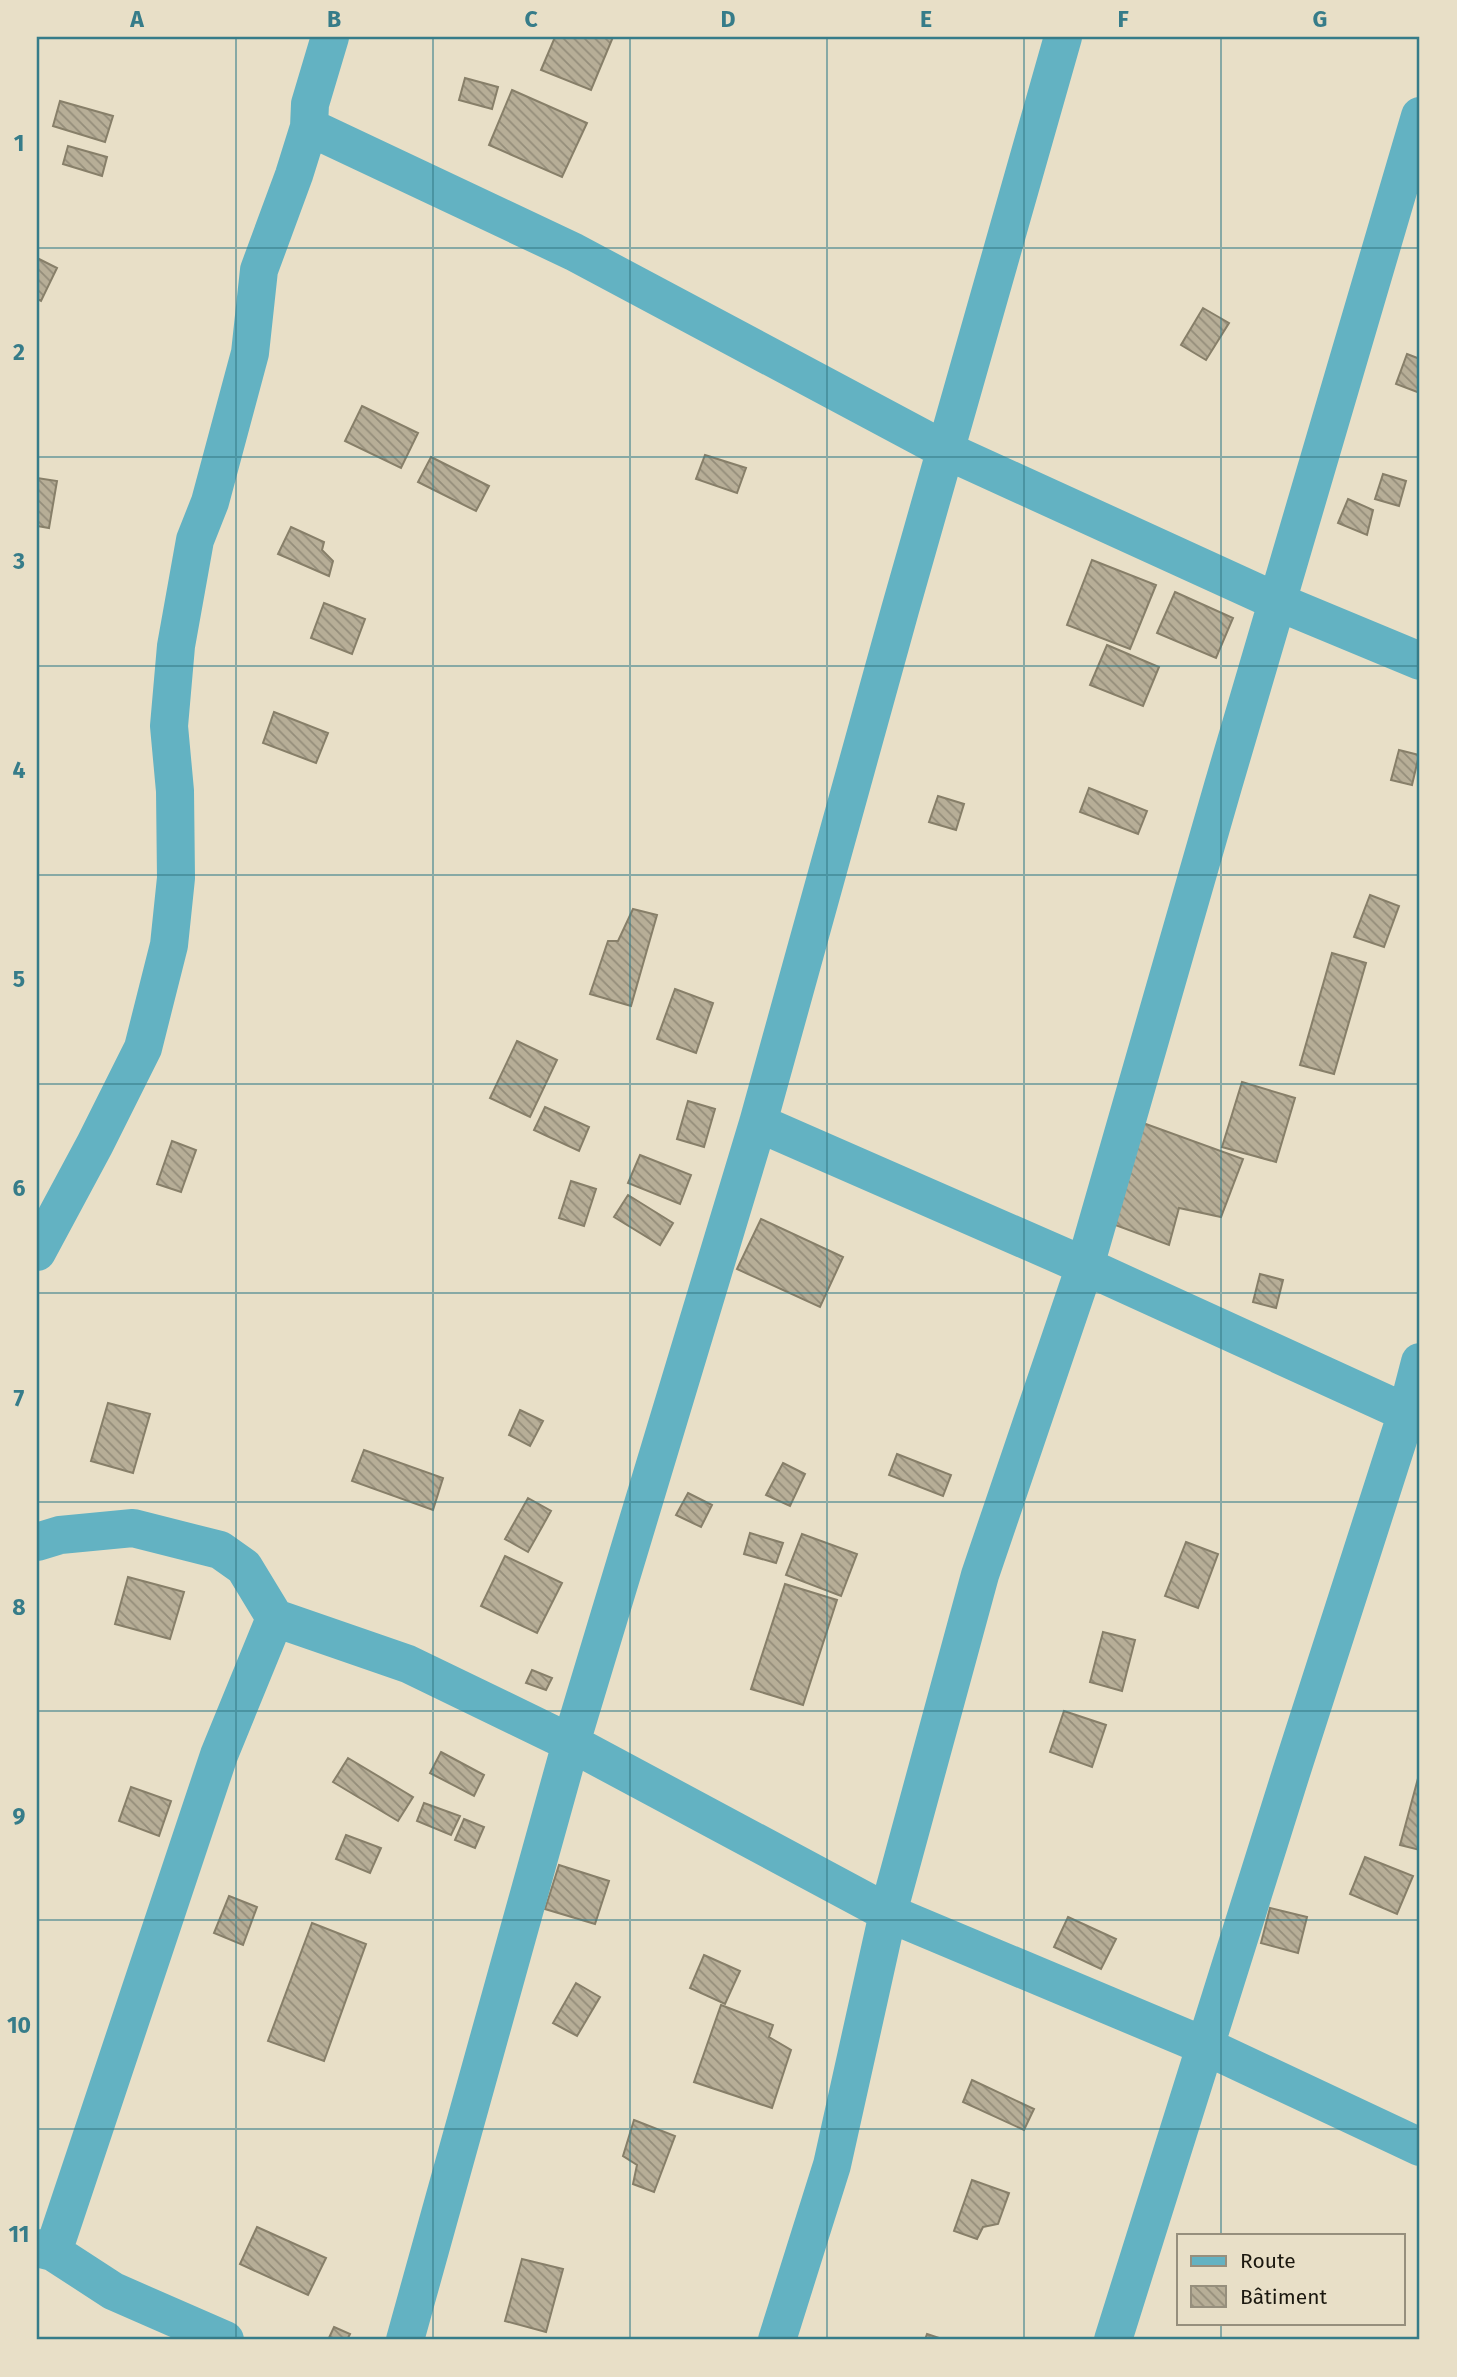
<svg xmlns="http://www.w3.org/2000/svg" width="1457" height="2377" viewBox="0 0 1457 2377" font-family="'Fira Sans',sans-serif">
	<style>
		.building { fill: url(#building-back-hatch); stroke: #877f69; stroke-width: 2 }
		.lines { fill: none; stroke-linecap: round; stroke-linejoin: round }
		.minor { stroke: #63b2c2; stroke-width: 38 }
		.grid { fill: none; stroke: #367c89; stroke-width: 2; stroke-opacity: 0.55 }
		.neatline { fill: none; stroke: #367c89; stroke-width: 2.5 }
		.grid-label { font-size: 23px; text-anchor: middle; font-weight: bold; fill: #367c89 }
	</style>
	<defs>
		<pattern id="building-back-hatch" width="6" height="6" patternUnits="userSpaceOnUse" patternTransform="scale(1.75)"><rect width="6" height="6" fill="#b7ae97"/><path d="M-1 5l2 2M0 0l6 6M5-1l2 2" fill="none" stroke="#948d7a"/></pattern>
	</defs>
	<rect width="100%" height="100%" fill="#e8dfc7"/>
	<path class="building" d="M 555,37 L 613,37 L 591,90 L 541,70 Z
		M 465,78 L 498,87 L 492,109 L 459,100 Z
		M 512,90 L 587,123 L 562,177 L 489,145 Z
		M 60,101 L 113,116 L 105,142 L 53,126 Z
		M 68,146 L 107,157 L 102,176 L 63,164 Z
		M 37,258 L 57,268 L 41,301 L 37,299 Z
		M 1203,308 L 1229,323 L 1206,360 L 1181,345 Z
		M 1407,354 L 1420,359 L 1420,393 L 1396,384 Z
		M 362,406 L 418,433 L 401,468 L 345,441 Z
		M 705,455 L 746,468 L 737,493 L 696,479 Z
		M 431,457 L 489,486 L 476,511 L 418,482 Z
		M 1383,474 L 1406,481 L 1399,506 L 1375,499 Z
		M 37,478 L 57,481 L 49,528 L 37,526 Z
		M 1348,499 L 1373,510 L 1367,535 L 1338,523 Z
		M 291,527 L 324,542 L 322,550 L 333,561 L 329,576 L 278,554 Z
		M 1092,560 L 1156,585 L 1130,649 L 1067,625 Z
		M 1175,592 L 1233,618 L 1216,658 L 1157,633 Z
		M 324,603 L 365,619 L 352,654 L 311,638 Z
		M 1107,645 L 1159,667 L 1143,706 L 1090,685 Z
		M 274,712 L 328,733 L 316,763 L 263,743 Z
		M 1399,750 L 1419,755 L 1412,785 L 1391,780 Z
		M 1089,788 L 1147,811 L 1138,834 L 1080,812 Z
		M 938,796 L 964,804 L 956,830 L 929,822 Z
		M 1370,895 L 1399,906 L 1384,947 L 1354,937 Z
		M 633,909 L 657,915 L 631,1006 L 590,994 L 608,941 L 618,941 Z
		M 1332,953 L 1366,963 L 1334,1074 L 1300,1065 Z
		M 675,989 L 713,1003 L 696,1053 L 657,1039 Z
		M 517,1041 L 557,1060 L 530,1117 L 490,1098 Z
		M 1242,1082 L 1295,1098 L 1276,1162 L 1222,1147 Z
		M 688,1101 L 715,1109 L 704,1147 L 677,1139 Z
		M 545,1107 L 589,1127 L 579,1151 L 534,1130 Z
		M 1132,1119 L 1243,1159 L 1221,1217 L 1179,1208 L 1169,1245 L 1099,1219 Z
		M 172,1141 L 196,1150 L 181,1192 L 157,1184 Z
		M 640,1155 L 691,1175 L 680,1204 L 628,1183 Z
		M 571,1181 L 596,1189 L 584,1226 L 559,1218 Z
		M 628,1195 L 673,1223 L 660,1245 L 614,1217 Z
		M 761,1219 L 843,1257 L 820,1307 L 737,1269 Z
		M 1260,1274 L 1283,1280 L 1276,1308 L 1253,1302 Z
		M 108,1403 L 150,1414 L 133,1473 L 91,1461 Z
		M 520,1410 L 543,1421 L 530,1446 L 509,1435 Z
		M 364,1450 L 443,1478 L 433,1510 L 352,1481 Z
		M 897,1454 L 951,1475 L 943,1496 L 889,1475 Z
		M 783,1463 L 805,1474 L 790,1506 L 766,1495 Z
		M 688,1493 L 712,1505 L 701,1527 L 676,1515 Z
		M 528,1498 L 551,1511 L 528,1552 L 505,1539 Z
		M 750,1533 L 783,1543 L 776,1563 L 744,1554 Z
		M 802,1534 L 857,1554 L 841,1596 L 786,1575 Z
		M 1186,1542 L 1218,1554 L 1198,1608 L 1165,1596 Z
		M 505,1556 L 562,1583 L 537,1633 L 481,1606 Z
		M 128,1577 L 184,1592 L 170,1639 L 115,1624 Z
		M 785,1584 L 837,1600 L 803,1705 L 751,1689 Z
		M 1103,1632 L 1135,1640 L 1122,1691 L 1090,1682 Z
		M 532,1670 L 552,1678 L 546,1690 L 526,1683 Z
		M 1064,1711 L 1106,1725 L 1092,1767 L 1050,1752 Z
		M 441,1752 L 484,1775 L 474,1796 L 430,1773 Z
		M 348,1758 L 413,1797 L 398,1821 L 333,1782 Z
		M 1420,1771 L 1420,1850 L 1400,1845 Z
		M 131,1787 L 171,1801 L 159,1836 L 119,1821 Z
		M 424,1803 L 460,1816 L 451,1835 L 417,1821 Z
		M 464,1819 L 484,1827 L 475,1848 L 455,1840 Z
		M 346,1835 L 381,1848 L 370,1873 L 336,1859 Z
		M 1365,1857 L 1413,1876 L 1397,1914 L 1350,1894 Z
		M 559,1865 L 609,1881 L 595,1924 L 545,1909 Z
		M 229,1896 L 257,1907 L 243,1945 L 214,1933 Z
		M 1270,1908 L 1307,1917 L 1298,1953 L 1261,1943 Z
		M 1068,1917 L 1116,1939 L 1101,1969 L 1054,1947 Z
		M 312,1923 L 366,1944 L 324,2061 L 268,2041 Z
		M 704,1955 L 740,1971 L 725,2004 L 690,1988 Z
		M 576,1983 L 600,1997 L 577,2036 L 553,2023 Z
		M 721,2005 L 773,2025 L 769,2037 L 791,2050 L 772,2108 L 694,2082 Z
		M 972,2080 L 1034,2109 L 1024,2130 L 963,2102 Z
		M 634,2120 L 675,2136 L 654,2192 L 633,2184 L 637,2165 L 623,2156 Z
		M 972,2180 L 1009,2193 L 998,2224 L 983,2227 L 977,2239 L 954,2231 Z
		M 257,2227 L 326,2258 L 308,2295 L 240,2264 Z
		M 522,2259 L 563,2269 L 546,2332 L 505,2321 Z
		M 334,2327 L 350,2334 L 347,2340 L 328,2340 Z
		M 927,2334 L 945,2340 L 925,2340 Z"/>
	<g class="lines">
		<path class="minor" d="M 330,37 L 310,104 L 309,127 L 574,252 L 945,450 L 1278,602 L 1420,661
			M 758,1123 L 1085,1266 L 1420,1419
			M 37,1252 L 95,1144 L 143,1048 L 169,945 L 176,878 L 175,791 L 169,726 L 176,646 L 195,540 L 210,502 L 250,353 L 259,270 L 294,175 L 309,127
			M 37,1542 L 60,1535 L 133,1528 L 220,1550 L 244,1567 L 275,1618 L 408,1664 L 571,1743 L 888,1913 L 1205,2046 L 1420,2147
			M 37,2248 L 53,2252 L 113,2291 L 225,2340
			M 53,2252 L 219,1755 L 275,1618
			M 405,2340 L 571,1743 L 758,1123 L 900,610 L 1063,37
			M 777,2340 L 832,2165 L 888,1913 L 980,1575 L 1085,1266 L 1223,786 L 1420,116
			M 1113,2340 L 1291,1773 L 1407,1412 L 1420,1362"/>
	</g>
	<path class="grid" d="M 236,37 L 236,2340M 433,37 L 433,2340M 630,37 L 630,2340M 827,37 L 827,2340M 1024,37 L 1024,2340M 1221,37 L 1221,2235M 37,248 L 1420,248M 37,457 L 1420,457M 37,666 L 1420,666M 37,875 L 1420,875M 37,1084 L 1420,1084M 37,1293 L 1420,1293M 37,1502 L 1420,1502M 37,1711 L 1420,1711M 37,1920 L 1420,1920M 37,2129 L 1420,2129M 1221,2323 L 1221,2340"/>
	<rect width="1457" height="2377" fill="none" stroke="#e8dfc7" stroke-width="77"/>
	<rect x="1177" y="2234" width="228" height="91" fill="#e8dfc7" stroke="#968f7d" stroke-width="2"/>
	<rect x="1191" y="2256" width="35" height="10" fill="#63b2c2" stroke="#968f7d" stroke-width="2"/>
	<text x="1240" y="2268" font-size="21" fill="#1b180f">Route</text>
	<rect x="1191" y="2286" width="35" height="21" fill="url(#building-back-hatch)" stroke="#968f7d" stroke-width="2"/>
	<text x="1240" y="2304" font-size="21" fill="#1b180f">Bâtiment</text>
	<rect x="38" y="38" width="1380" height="2300" class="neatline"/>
	<g class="grid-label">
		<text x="137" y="27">A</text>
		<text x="334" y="27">B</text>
		<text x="531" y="27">C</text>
		<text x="728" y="27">D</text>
		<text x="926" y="27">E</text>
		<text x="1123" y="27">F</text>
		<text x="1320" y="27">G</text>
		<text x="19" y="151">1</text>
		<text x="19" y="360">2</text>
		<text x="19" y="569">3</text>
		<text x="19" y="778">4</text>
		<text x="19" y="987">5</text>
		<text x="19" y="1196">6</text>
		<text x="19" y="1406">7</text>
		<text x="19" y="1615">8</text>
		<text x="19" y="1824">9</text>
		<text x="19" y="2033">10</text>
		<text x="19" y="2242">11</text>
	</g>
</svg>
